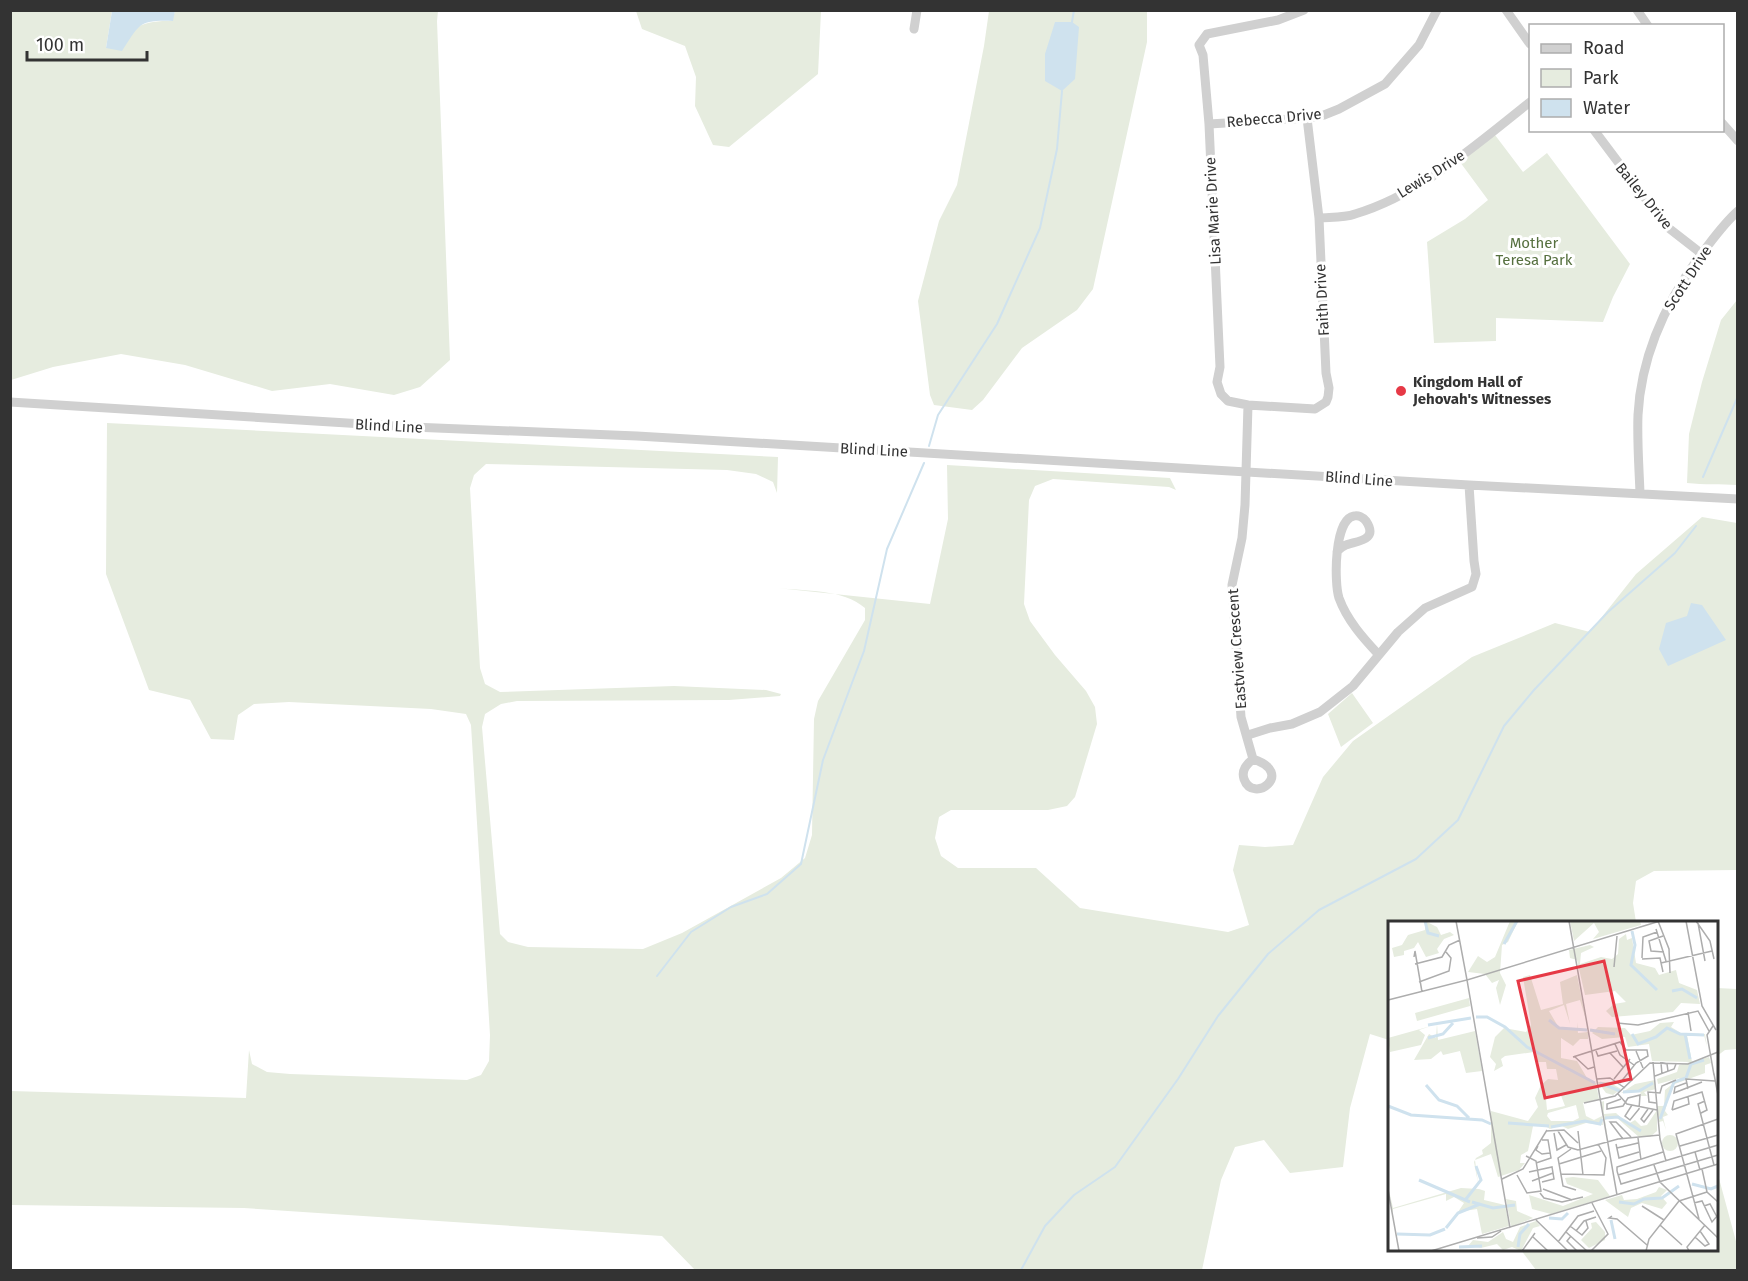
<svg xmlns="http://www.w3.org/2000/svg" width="1748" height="1281" viewBox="0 0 1748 1281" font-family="'Fira Sans',sans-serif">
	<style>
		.green { fill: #e6ecdf }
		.water { fill: #cfe2ee }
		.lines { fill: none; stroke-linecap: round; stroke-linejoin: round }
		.stream { stroke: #cfe2ee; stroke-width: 2 }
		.minor { stroke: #d0d0d0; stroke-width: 9 }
		.poi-dot { fill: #e63946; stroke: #fff; stroke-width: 2 }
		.labels { text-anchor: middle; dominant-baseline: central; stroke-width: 6; stroke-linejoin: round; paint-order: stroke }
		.street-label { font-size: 15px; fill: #333; stroke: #fff }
		.park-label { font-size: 15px; fill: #56703f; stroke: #fff }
		.poi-label { font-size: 15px; font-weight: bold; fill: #333; stroke: #fff; text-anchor: start }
		.inset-river { fill: none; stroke: #cfe2ee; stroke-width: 3 }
		.inset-road { fill: none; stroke: #adadad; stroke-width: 1.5 }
		.view { fill: #e63946; fill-opacity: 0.15; stroke: #e63946; stroke-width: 3 }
		.inset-edge { fill: none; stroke: #333; stroke-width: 3 }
	</style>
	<rect width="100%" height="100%" fill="#fff"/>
	<path class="green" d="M 11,11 L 112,11 L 106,48 C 132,30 139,20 172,21 L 175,11 L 438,11 L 437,21 L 450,360 L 420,387 L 394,395 L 330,384 L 272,391 L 185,365 L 121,354 L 53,367 L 11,380 Z
		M 636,11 L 821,11 L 818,74 L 729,147 L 713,145 L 695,106 L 696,77 L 685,46 L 642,29 Z
		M 989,11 L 1147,11 L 1147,42 L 1093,289 L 1077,310 L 1022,348 L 983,400 L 972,410 L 934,405 L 930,395 L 918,301 L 939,221 L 957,185 L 984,46 Z
		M 1495,135 L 1523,172 L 1547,153 L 1630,264 L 1613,297 L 1603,322 L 1496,318 L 1496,341 L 1434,343 L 1427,242 L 1465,219 L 1488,200 L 1460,162 Z
		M 1737,300 L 1737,485 C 1721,484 1704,485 1687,483 L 1689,434 L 1702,382 L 1721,320 Z
		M 107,423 L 778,457 L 777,493 L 773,482 L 756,474 L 727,470 L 486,464 L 474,475 L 470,488 L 480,668 L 485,684 L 500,692 L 674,686 L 766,690 L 781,694 L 780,696 L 729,700 L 517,701 L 501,704 L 485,714 L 482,727 L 500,934 L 508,942 L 528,947 L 643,949 L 682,933 L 781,878 L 805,858 L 812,835 L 814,719 L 818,701 L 865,620 L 865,608 C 843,589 805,591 777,588 L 930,604 L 948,519 L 947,465 L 1170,478 L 1176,490 L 1169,487 L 1053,479 L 1035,486 L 1029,500 L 1024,604 L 1030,621 L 1055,655 L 1086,691 L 1095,707 L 1097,724 L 1075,797 L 1067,806 L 1048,810 L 951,810 L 939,817 L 935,838 L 941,856 L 958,868 L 1036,868 L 1080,908 L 1228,932 L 1249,925 L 1233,870 L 1239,845 L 1265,847 L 1293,845 L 1323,777 L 1353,741 L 1472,657 L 1555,623 L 1590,632 L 1636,574 L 1702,517 L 1737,523 L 1737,870 L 1654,871 L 1636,881 L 1633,903 L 1636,922 L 1390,922 L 1389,1040 L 1370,1034 L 1350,1108 L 1343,1167 L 1290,1173 L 1264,1140 L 1235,1147 L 1221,1180 L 1202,1270 L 695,1270 L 662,1236 L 244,1208 L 11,1205 L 11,1091 L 246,1098 L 249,1050 L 252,1064 L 267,1072 L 290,1074 L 467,1080 L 481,1075 L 489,1061 L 490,1035 L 471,725 L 466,714 L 431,709 L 289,702 L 254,704 L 238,715 L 234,740 L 211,739 L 190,700 L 149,690 L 106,574 Z
		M 1352,693 L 1373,723 L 1341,747 L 1328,714 Z
		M 1717,988 L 1737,989 L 1738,1049 L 1725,1050 L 1717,1056 Z
		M 1717,1171 L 1737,1245 L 1737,1270 L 1536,1270 L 1521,1250 L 1716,1250 Z"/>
	<path class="water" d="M 112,11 L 112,10 L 175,11 L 173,21 C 138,20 140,24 122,51 L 106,48 Z
		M 1055,22 L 1072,22 L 1079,27 L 1075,79 L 1062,91 L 1045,81 L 1045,54 Z
		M 1691,603 L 1702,605 L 1726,640 L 1668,666 L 1659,649 L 1666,623 L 1687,616 Z"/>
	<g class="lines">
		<path class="stream" d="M 1072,22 L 1074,10
			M 929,446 L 938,415 L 997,324 L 1040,228 L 1057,149 L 1062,91
			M 1703,477 L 1738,396
			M 657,976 L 691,932 L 731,907 L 767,894 L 801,864 L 823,760 L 864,651 L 887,549 L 924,463
			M 1021,1270 L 1045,1226 L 1074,1195 L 1115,1167 L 1178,1079 L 1218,1016 L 1268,954 L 1319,910 L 1416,859 L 1458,820 L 1504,726 L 1534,690 L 1608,612 L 1675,553 L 1696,526"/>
		<path class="minor" d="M 1304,10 L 1278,20 L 1207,34 L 1199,45 L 1203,55 L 1209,124 L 1220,367 L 1217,382 L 1221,394 L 1228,401 L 1248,405 L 1315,409 L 1326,402 L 1328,397 L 1329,388 L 1326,373 L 1319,218 L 1307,118
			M 1506,10 L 1530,44
			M 1637,10 L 1648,26
			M 914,29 L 917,10
			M 1722,123 L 1738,141
			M 1209,124 L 1307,118 L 1324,115 L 1339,109 L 1385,84 L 1419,45 L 1437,10
			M 1594,130 L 1666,226 L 1702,254
			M 1319,218 C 1330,217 1344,218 1355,214 C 1420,195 1478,143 1530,102
			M 10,402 L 412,427 L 637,436 L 1469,485 L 1738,499
			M 1248,405 L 1245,505 L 1242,538 L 1232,585 L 1241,717 L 1253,759 C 1247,764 1241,770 1244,779 C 1253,805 1296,773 1253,759
			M 1640,493 C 1639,467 1637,441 1638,415 C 1641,356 1665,304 1699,257 C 1711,242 1723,224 1738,211
			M 1337,552 C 1337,551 1343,546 1344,546 C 1353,541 1380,542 1366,521 C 1363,517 1358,515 1354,516 C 1334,519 1334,583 1339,598 C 1347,620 1363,638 1379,655
			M 1248,735 L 1270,728 L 1292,724 L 1320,712 L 1353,686 L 1398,632 L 1425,608 L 1472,587 L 1476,574 L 1474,561 L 1469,485"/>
	</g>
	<circle class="poi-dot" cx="1401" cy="391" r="6"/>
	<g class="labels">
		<g class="street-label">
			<text transform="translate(1274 118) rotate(-5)">Rebecca Drive</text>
			<text transform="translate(1431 174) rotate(-32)">Lewis Drive</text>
			<text transform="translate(1644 196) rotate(51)">Bailey Drive</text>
			<text transform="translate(1213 211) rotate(-93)">Lisa Marie Drive</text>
			<text transform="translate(1688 278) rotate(-57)">Scott Drive</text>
			<text transform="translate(1322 300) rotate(-93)">Faith Drive</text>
			<text transform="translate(389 426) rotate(3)">Blind Line</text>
			<text transform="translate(874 450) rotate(3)">Blind Line</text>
			<text transform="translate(1359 479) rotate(4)">Blind Line</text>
			<text transform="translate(1237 649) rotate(-94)">Eastview Crescent</text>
		</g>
		<g class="park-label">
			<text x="1534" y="243">Mother<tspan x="1534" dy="17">Teresa Park</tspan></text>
		</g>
		<g class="poi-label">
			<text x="1413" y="382">Kingdom Hall of<tspan x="1413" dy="17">Jehovah's Witnesses</tspan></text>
		</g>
	</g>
	<g transform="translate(1388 921)">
		<rect width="330" height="330" fill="#fff"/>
		<path d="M 37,0 L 49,6 L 53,14 L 62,11 L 66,14 L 56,18 L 49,28 L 51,32 L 38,36 L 30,21 L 26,27 L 16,30 L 16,34 L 6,36 L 4,27 L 14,24 L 20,14 L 37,9 ZM 122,0 L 130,0 L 120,21 L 114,24 L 112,52 L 118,64 L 112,84 L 108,67 L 111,59 L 104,62 L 97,53 L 80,51 L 90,35 L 99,41 L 107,36 ZM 182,0 L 252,0 L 253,4 L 205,18 L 211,11 L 206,2 L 186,20 ZM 238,13 L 239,19 L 244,17 L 248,42 L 267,47 L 271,54 L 288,49 L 291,62 L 309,69 L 312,83 L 293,82 L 285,91 L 224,96 L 218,90 L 226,83 L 238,81 L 227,70 L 197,74 L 189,39 L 182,37 L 181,29 L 202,24 L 206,26 L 193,32 L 192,43 L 213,36 L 224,38 L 230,33 L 231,18 ZM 142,54 L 153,89 L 175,83 L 172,61 L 189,54 L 198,99 L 192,79 L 178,83 L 182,103 L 176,84 L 161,90 L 171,107 L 189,108 L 189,101 L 190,112 L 200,111 L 200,118 L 192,118 L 185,125 L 173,117 L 173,137 L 189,140 L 199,157 L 208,162 L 211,178 L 195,182 L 198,195 L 206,199 L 214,195 L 215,204 L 198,202 L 180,208 L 172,204 L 162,208 L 154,203 L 145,205 L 140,230 L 133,234 L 132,242 L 137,242 L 131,249 L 110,256 L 103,233 L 87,239 L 90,262 L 86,241 L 88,237 L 95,233 L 94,229 L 103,222 L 103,190 L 140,200 L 150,186 L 147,177 L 153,164 L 160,158 L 170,159 L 168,148 L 159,148 L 158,141 L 149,141 L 146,131 L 117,135 L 113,138 L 115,145 L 106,150 L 108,143 L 102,136 L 107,116 L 116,107 L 138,111 L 143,104 L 135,56 ZM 172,172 L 177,185 L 159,189 L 158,178 ZM 188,184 L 191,197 L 185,200 L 163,200 L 159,195 L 160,192 ZM 81,77 L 82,85 L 29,100 L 27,92 ZM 286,101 L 283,106 L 293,112 L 317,113 L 319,126 L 316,114 L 299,114 L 304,141 L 264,140 L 261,123 L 240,126 L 237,116 L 214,118 L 204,112 L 210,106 L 237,107 L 243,114 L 262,110 L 272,102 ZM 49,103 L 50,119 L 87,110 L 94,150 L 78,152 L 72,130 L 55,134 L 53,130 L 43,138 L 26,139 L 41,113 L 48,117 ZM 43,105 L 31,109 L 37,114 L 33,124 L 2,131 L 0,117 ZM 321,136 L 323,142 L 317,144 L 317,152 L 284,164 L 277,190 L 280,194 L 275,196 L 278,209 L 275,200 L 271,201 L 269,185 L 276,185 L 277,169 L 292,157 L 270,163 L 269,158 L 289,151 L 291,144 ZM 267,159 L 268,168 L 256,171 L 259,175 L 253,175 L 252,170 L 233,172 L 247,163 ZM 210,161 L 221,161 L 233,168 L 225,174 L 218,172 ZM 216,180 L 216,193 L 228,192 L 240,203 L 247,199 L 253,205 L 259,204 L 269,189 L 269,210 L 262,216 L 251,216 L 229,197 L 221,197 L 217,199 L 220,220 L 213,181 ZM274 222a8 8 0 1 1 16 0a8 8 0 1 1-16 0ZM 185,256 L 210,259 L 222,275 L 163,293 L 144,288 L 141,274 L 175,285 L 205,273 L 179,263 L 177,257 ZM 0,265 L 5,287 L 73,267 L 91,268 L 97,270 L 96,279 L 117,284 L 121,305 L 94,313 L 89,288 L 70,291 L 76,282 L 66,276 L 58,280 L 58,273 L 5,288 L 5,294 ZM 271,266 L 279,269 L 273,275 L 279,282 L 274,288 L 254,282 L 243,287 L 240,296 L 217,279 L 234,274 L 236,279 L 249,278 L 268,271 ZM 118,278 L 128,280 L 129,290 L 145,297 L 123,306 ZM 148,300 L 152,305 L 145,307 L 133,330 L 124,326 L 115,329 L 109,323 L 93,327 L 80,325 L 85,319 L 100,321 L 115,311 L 118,318 L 125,321 L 132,306 ZM 208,301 L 217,311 L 217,319 L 201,327 L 193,319 L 204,307 L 203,302 Z" fill="#e6ecdf" fill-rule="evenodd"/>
		<path class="inset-river" d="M 37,0 L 40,12 L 51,15M 244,10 L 247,24 L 243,44 L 269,69M 116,23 L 129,0M 284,70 L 294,68 L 309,77M 88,96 L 99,96 L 117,106 L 139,126 L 207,162M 161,99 L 171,107 L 199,109M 40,104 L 83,97M 202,109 L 227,113M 244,113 L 250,123 L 268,116 L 279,107 L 292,113 L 316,114M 297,113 L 302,138M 40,117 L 55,113 L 65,102M 212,162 L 232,170M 38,164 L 51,179 L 69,185 L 81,197M 235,171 L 251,170 L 265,162M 0,185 L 23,194 L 94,199 L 103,203M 217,197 L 230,196 L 253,210M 272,198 L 286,161 L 298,157 L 303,143 L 316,139M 120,202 L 161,205M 163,206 L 197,200 L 212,203 L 214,198M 31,259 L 82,281M 304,263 L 323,268 L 330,265M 78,278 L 93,259 L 88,245M 84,281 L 105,287 L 127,284M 231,281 L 246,283 L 256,278 L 274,277 L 291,265M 161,297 L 174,298 L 180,292M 223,299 L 227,318M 58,307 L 70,292 L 92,283M 9,313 L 42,314 L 57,308M 71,326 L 94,325M 130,326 L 132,313 L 141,303"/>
		<path class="inset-road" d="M 181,0 L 229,274M 270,0 L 281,28 L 282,52M 298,0 L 314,85 L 328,109M 308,0 L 322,20 L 326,38M 310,2 L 317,40M 268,8 L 278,40M 275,15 L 261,20 L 263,30 L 276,31M 26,36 L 27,30 L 34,71M 254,37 L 255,16 L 269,11M 254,38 L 272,37 L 275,51M 273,42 L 324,30M 27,43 L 54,36 L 61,24 L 72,19M 226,46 L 229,15M 31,61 L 61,50 L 63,37 L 58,31M 0,79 L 79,59 L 68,0M 300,91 L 303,110M 229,102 L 250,104 L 310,90 L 321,110M 325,105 L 319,114 L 326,154M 227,123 L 232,134 L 246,144M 208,130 L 210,135 L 229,130M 248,130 L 255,147M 222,132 L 235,146M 186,135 L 200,148 L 206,146M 185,136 L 232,121 L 238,129 L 259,129 L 260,135 L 248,142 L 232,162M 265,141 L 272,218 L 278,240M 274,153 L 273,142 L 279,143 L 280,150M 326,153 L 330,174M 267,155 L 286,148 L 288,143M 209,158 L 222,157 L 237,167M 226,158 L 242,138M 298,162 L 287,166 L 286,172 L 314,161M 300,168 L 298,158 L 327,160M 230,173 L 239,183 L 269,189M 233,178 L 219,183 L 219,188 L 235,185 L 240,177 L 252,174 L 251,188 L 242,199 L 237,195 L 244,184M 317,180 L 310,183 L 326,244M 196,182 L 227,175 L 262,142 L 300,143 L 330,131M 268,182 L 261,181 L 260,171 L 272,172 L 274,165 L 288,159M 260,188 L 253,198 L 256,201 L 265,189M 284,189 L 286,180 L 314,171 L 319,189 L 313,192M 284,189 L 301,183 L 300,176M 158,210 L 176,209 L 190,222M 170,210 L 180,226 L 190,229 L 230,218 L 272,214M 190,210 L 195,254M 166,212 L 169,229 L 178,224M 250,217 L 253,239M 235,218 L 222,201 L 228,201 L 243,216M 228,223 L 231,237 L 251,231M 150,225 L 148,229 L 154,233 L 162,232M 292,225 L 330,214M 229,227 L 250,222M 183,228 L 170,237 L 175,265 L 188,269M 307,231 L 312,249M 148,242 L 163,237 L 160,219 L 154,219M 171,243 L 213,230M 266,244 L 272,261 L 330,317M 314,248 L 319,271 L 330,281M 229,250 L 233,263 L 330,234M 229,250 L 229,246 L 275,231M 141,251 L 164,246 L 166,258 L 154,261M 173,253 L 216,254 L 218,237 L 210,223M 129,254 L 139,272 L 153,270 L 148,240 L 138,235M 230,254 L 330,224M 114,258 L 135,248 L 159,209M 144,260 L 165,252M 155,268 L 184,279M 0,269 L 11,330M 152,272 L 156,277 L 174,281 L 195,276M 291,280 L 319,271M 306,282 L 314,280 L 324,301 L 330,294M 254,285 L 276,299M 316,285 L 322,283 L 329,296M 224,295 L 221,297 L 229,298 L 259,324M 311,298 L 288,213 L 330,198M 148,299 L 180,330M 272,304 L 294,324M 182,305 L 194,314 L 200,307 L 198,300M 122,307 L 79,59 L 272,0M 188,310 L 196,300 L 208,296M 178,311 L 199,330M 183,315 L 179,320 L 189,330M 145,316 L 160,330M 307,316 L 317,325 L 321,323 L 312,310M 89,317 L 104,316 L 113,310M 170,321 L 190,295 L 206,290M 43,330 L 330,243M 134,330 L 147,312M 203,330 L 220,313 L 204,282M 258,330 L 261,318 L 291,280M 301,330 L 299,326 L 317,304"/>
		<path class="view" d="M 216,40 L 243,158 L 157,177 L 130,60 Z"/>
		<rect width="330" height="330" class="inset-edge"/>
	</g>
	<rect width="1748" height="1281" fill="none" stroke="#333333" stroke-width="24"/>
	<rect x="1529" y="24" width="195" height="108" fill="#ffffff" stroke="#adadad" stroke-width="1.5"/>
	<rect x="1541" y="44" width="30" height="9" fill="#d0d0d0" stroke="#adadad" stroke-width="1.5"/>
	<text x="1583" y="54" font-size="18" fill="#333333">Road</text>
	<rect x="1541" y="69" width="30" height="18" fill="#e6ecdf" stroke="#adadad" stroke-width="1.5"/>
	<text x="1583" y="84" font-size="18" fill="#333333">Park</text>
	<rect x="1541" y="99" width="30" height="18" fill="#cfe2ee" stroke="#adadad" stroke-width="1.5"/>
	<text x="1583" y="114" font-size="18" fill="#333333">Water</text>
	<path d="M27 51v9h120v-9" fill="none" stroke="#333333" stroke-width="3"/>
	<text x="36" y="51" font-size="18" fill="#333333" stroke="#ffffff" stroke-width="4.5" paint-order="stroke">100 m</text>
</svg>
